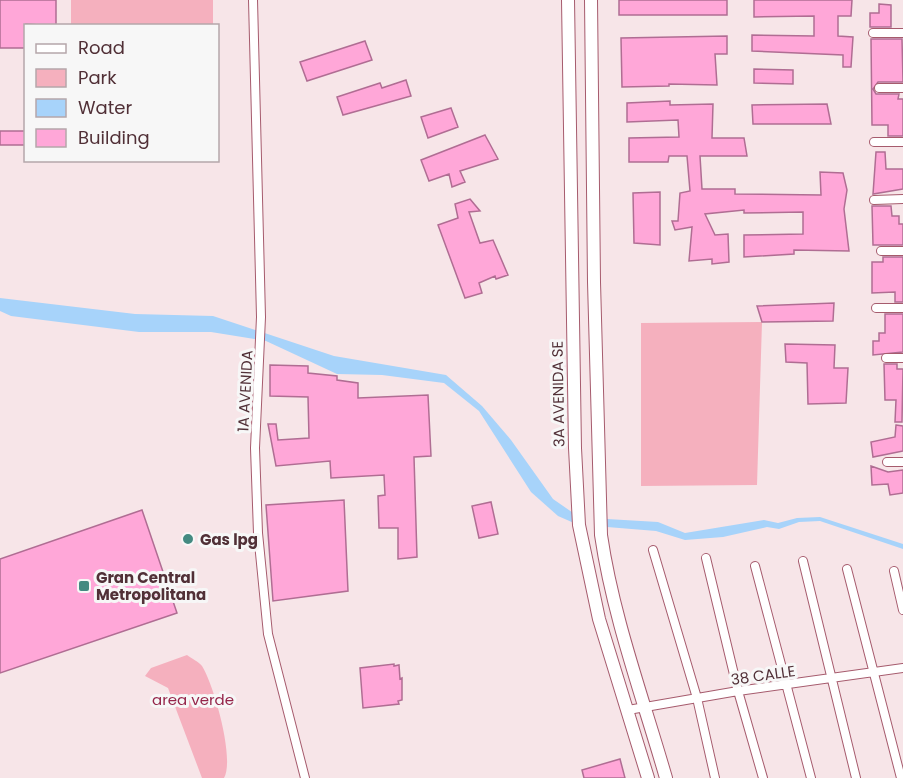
<svg xmlns="http://www.w3.org/2000/svg" width="903" height="778" viewBox="0 0 903 778" font-family="Poppins,sans-serif">
	<style>
		.green { fill: #f5b0be }
		.water { fill: #a7d3fa }
		.building { fill: #ffa7d8; stroke: #b06d93; stroke-width: 1.5 }
		.lines { fill: none; stroke-linecap: round; stroke-linejoin: round }
		.street-casing { stroke: #a65b6d; stroke-width: 10 }
		.secondary-casing { stroke: #a65b6d; stroke-width: 14 }
		.street { stroke: #fff; stroke-width: 8 }
		.secondary { stroke: #fff; stroke-width: 12 }
		.poi-dot { fill: #448a81; stroke: #f7f7f7; stroke-width: 2 }
		.labels { text-anchor: middle; dominant-baseline: central; stroke-width: 6; stroke-linejoin: round; paint-order: stroke }
		.street-label { font-size: 15px; fill: #513037; stroke: #f7f7f7 }
		.poi-label { font-size: 15px; font-weight: bold; fill: #513037; stroke: #f7f7f7; text-anchor: start }
		.park-label { font-size: 15px; fill: #95254a; stroke: #f7f7f7 }
	</style>
	<rect width="100%" height="100%" fill="#f7e5e8"/>
	<path class="green" d="M 71,0 L 213,0 L 213,25 L 71,25 Z
		M 762,322 L 757,485 L 641,486 L 641,323 Z
		M 187,655 C 191,658 199,662 202,666 C 214,685 235,759 224,778 L 202,778 L 168,688 L 145,676 L 151,668 Z"/>
	<path class="water" d="M 0,298 L 135,314 L 213,316 L 334,356 L 446,375 L 482,406 L 511,440 L 553,499 L 579,517 L 574,523 L 558,516 L 531,492 L 479,411 L 444,383 L 382,375 L 337,374 L 266,341 L 211,332 L 139,332 L 11,316 L 0,311 Z
		M 820,517 L 903,544 L 903,549 L 820,521 L 799,522 L 779,529 L 767,527 L 723,537 L 685,540 L 656,531 L 607,527 L 604,523 L 607,519 L 658,522 L 685,533 L 764,520 L 778,523 L 797,518 Z"/>
	<path class="building" d="M 0,0 L 56,0 L 56,26 L 26,24 L 26,48 L 0,48 Z
		M 619,0 L 727,0 L 727,15 L 619,15 Z
		M 754,0 L 852,0 L 851,16 L 838,16 L 838,36 L 853,37 L 851,67 L 843,67 L 843,55 L 752,51 L 752,35 L 814,36 L 814,16 L 754,17 Z
		M 879,4 L 891,5 L 891,27 L 870,27 L 870,13 L 879,13 Z
		M 727,36 L 727,54 L 715,54 L 717,85 L 669,84 L 669,86 L 622,87 L 621,38 Z
		M 871,39 L 902,39 L 903,82 L 878,82 L 873,89 L 876,94 L 899,94 L 898,99 L 903,99 L 903,136 L 888,136 L 888,125 L 872,125 Z
		M 365,41 L 372,60 L 307,81 L 300,62 Z
		M 754,69 L 793,70 L 793,84 L 754,83 Z
		M 406,80 L 411,96 L 343,115 L 337,97 L 380,83 L 382,88 Z
		M 670,101 L 670,105 L 713,104 L 712,138 L 744,138 L 747,156 L 700,156 L 702,189 L 735,189 L 735,194 L 821,195 L 820,172 L 843,173 L 847,190 L 844,209 L 849,251 L 794,250 L 794,254 L 744,257 L 744,235 L 803,234 L 803,212 L 744,213 L 744,210 L 705,214 L 715,235 L 728,234 L 729,262 L 712,264 L 712,259 L 689,261 L 692,227 L 675,230 L 672,221 L 678,221 L 680,193 L 690,191 L 687,156 L 669,156 L 668,162 L 629,162 L 629,138 L 679,137 L 678,120 L 627,122 L 627,103 Z
		M 827,104 L 831,124 L 753,124 L 752,105 Z
		M 451,108 L 458,127 L 428,138 L 421,117 Z
		M 0,131 L 26,131 L 26,145 L 0,145 Z
		M 485,135 L 498,159 L 460,171 L 465,182 L 452,187 L 449,174 L 429,181 L 421,160 Z
		M 876,152 L 885,152 L 886,169 L 903,169 L 903,189 L 873,194 Z
		M 660,192 L 660,245 L 634,243 L 633,193 Z
		M 470,199 L 480,211 L 469,212 L 480,243 L 493,240 L 508,275 L 496,279 L 495,276 L 479,283 L 482,293 L 465,298 L 438,225 L 458,218 L 455,204 Z
		M 872,206 L 891,206 L 892,216 L 899,216 L 899,224 L 903,224 L 903,245 L 873,245 Z
		M 883,257 L 903,257 L 903,302 L 895,302 L 895,292 L 872,293 L 872,262 L 883,262 Z
		M 834,303 L 833,321 L 762,322 L 757,306 Z
		M 885,314 L 903,314 L 903,352 L 873,355 L 873,341 L 879,341 L 879,333 L 885,333 Z
		M 785,344 L 835,345 L 834,368 L 848,368 L 846,403 L 808,404 L 807,363 L 786,362 Z
		M 884,364 L 897,364 L 897,369 L 903,369 L 902,422 L 895,422 L 896,400 L 885,400 Z
		M 270,365 L 308,366 L 308,373 L 337,376 L 337,380 L 358,383 L 358,398 L 428,395 L 431,456 L 414,457 L 417,557 L 398,559 L 398,528 L 379,528 L 378,496 L 385,495 L 384,475 L 331,478 L 330,461 L 276,466 L 268,424 L 276,424 L 278,440 L 309,438 L 308,397 L 270,396 Z
		M 896,425 L 903,426 L 903,451 L 873,457 L 871,442 L 895,437 Z
		M 871,466 L 888,472 L 903,470 L 903,493 L 890,495 L 888,484 L 872,485 Z
		M 344,500 L 348,591 L 273,601 L 266,505 Z
		M 491,502 L 498,534 L 479,538 L 472,506 Z
		M 142,510 L 177,613 L 0,673 L 0,559 Z
		M 394,664 L 394,666 L 399,665 L 400,679 L 402,678 L 402,700 L 398,701 L 399,704 L 363,708 L 360,668 Z
		M 620,759 L 625,778 L 584,778 L 582,770 Z"/>
	<g class="lines">
		<defs>
			<path id="street" d="M 253,0 L 261,317 L 255,448 L 258,533 L 268,634 L 305,778
				M 873,33 L 903,33
				M 879,88 L 903,88
				M 874,142 L 903,142
				M 874,200 L 903,199
				M 881,251 L 903,251
				M 876,308 L 903,308
				M 886,358 L 903,358
				M 887,462 L 903,462
				M 653,550 L 697,698 L 715,778
				M 706,558 L 738,691 L 763,778
				M 803,561 L 856,778
				M 755,566 L 811,778
				M 847,569 L 901,778
				M 894,571 L 903,610
				M 628,710 L 738,691 L 903,668"/>
			<path id="secondary" d="M 568,0 L 575,448 L 579,525 L 599,619 L 648,778
				M 591,0 L 594,282 L 601,535 C 613,617 643,698 666,778"/>
		</defs>
		<use href="#street" class="street-casing"/>
		<use href="#secondary" class="secondary-casing"/>
		<use href="#street" class="street"/>
		<use href="#secondary" class="secondary"/>
	</g>
	<g class="poi-dot">
		<circle cx="188" cy="539" r="6"/>
		<rect x="78" y="580" width="12" height="12" rx="3"/>
	</g>
	<g class="labels">
		<g class="street-label">
			<text transform="translate(245 391) rotate(-87)">1A AVENIDA</text>
			<text transform="translate(558 394) rotate(-91)">3A AVENIDA SE</text>
			<text transform="translate(763 675) rotate(-8)">38 CALLE</text>
		</g>
		<g class="poi-label">
			<text x="200" y="539">Gas lpg</text>
			<text x="96" y="577">Gran Central<tspan x="96" dy="17">Metropolitana</tspan></text>
		</g>
		<g class="park-label">
			<text x="193" y="699">area verde</text>
		</g>
	</g>
	<rect x="24" y="24" width="195" height="138" fill="#f7f7f7" stroke="#b5a7aa" stroke-width="1.5"/>
	<rect x="36" y="44" width="30" height="9" fill="#ffffff" stroke="#b5a7aa" stroke-width="1.5"/>
	<text x="78" y="54" font-size="18" fill="#513037">Road</text>
	<rect x="36" y="69" width="30" height="18" fill="#f5b0be" stroke="#b5a7aa" stroke-width="1.5"/>
	<text x="78" y="84" font-size="18" fill="#513037">Park</text>
	<rect x="36" y="99" width="30" height="18" fill="#a7d3fa" stroke="#b5a7aa" stroke-width="1.5"/>
	<text x="78" y="114" font-size="18" fill="#513037">Water</text>
	<rect x="36" y="129" width="30" height="18" fill="#ffa7d8" stroke="#b5a7aa" stroke-width="1.5"/>
	<text x="78" y="144" font-size="18" fill="#513037">Building</text>
</svg>
